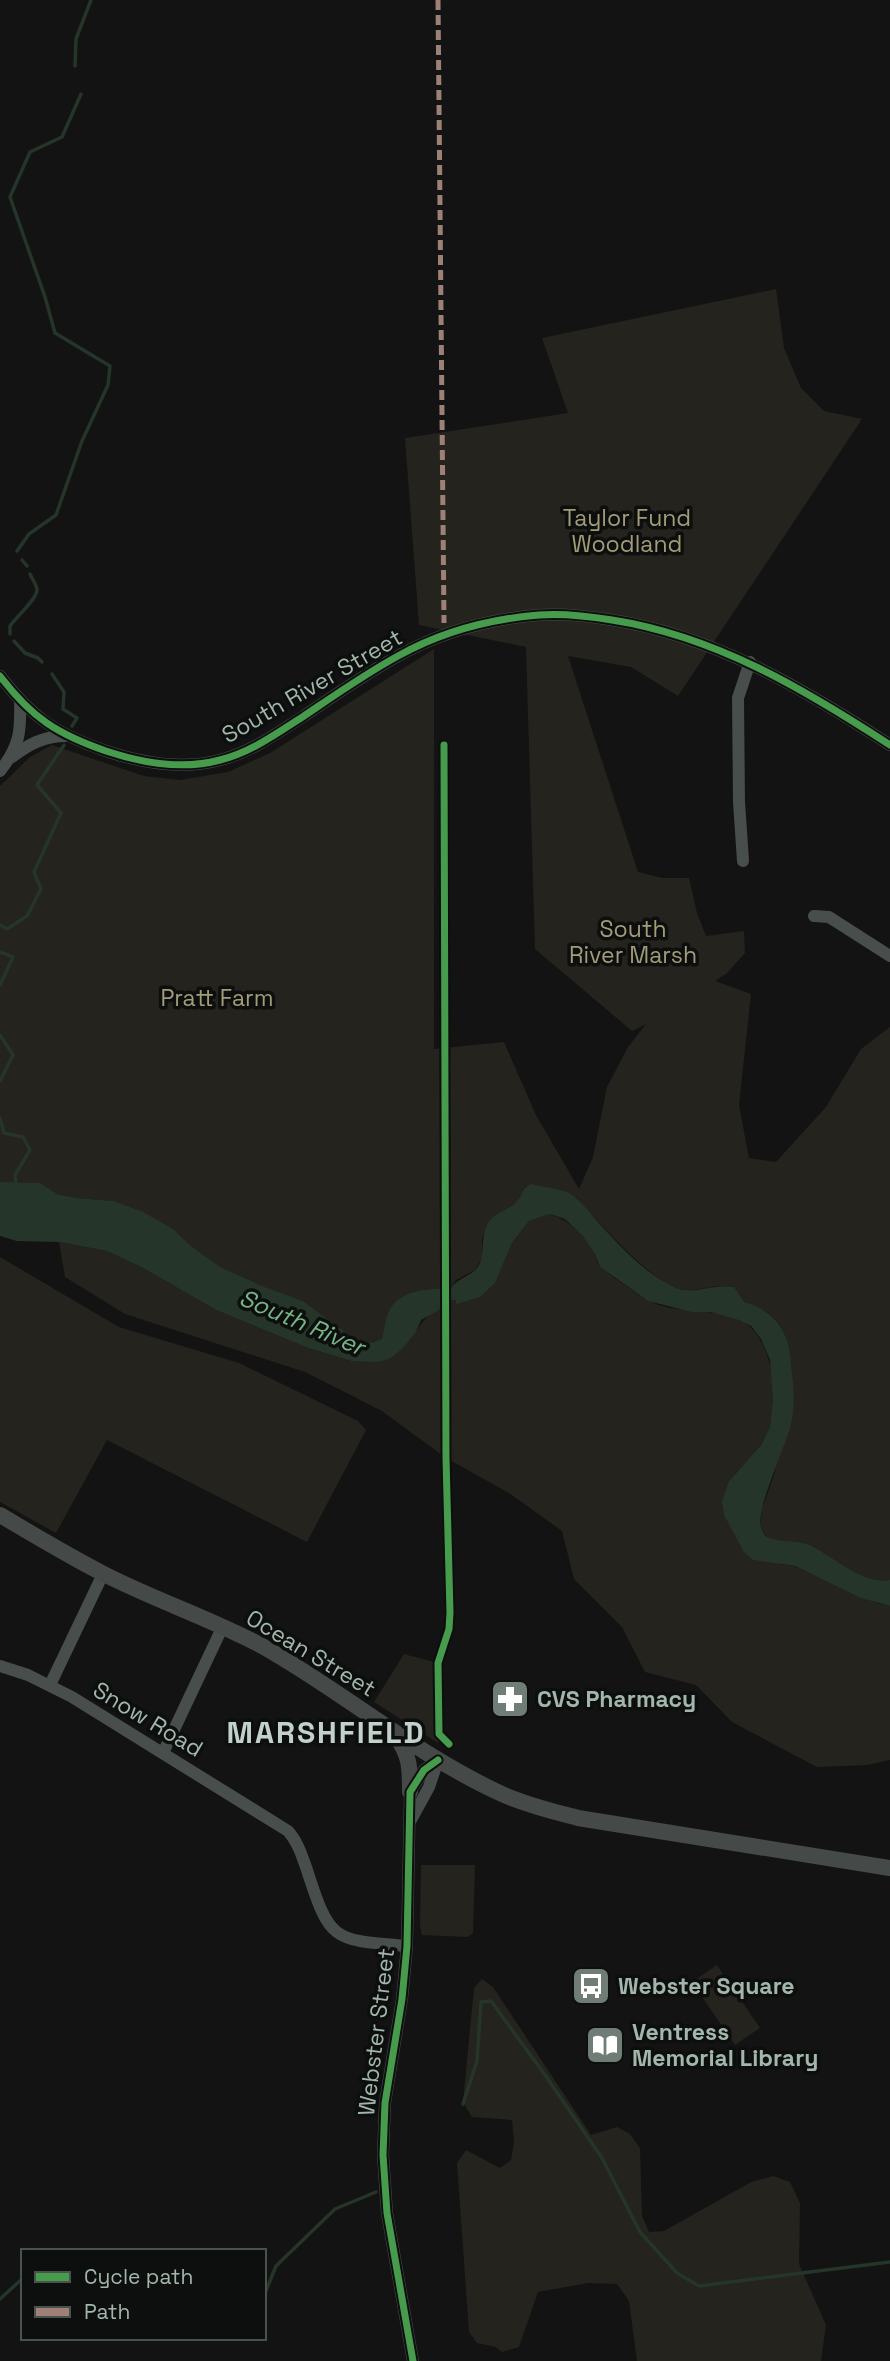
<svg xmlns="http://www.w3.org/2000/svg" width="890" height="2361" viewBox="0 0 890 2361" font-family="'Space Grotesk',sans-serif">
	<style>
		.green { fill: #24231d }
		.water { fill: #253529 }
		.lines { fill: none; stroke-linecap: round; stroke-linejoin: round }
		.stream { stroke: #253529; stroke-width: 3.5 }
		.minor { stroke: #484e4b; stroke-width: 12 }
		.major { stroke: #454947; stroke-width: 16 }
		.quiet { stroke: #9e8076; stroke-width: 5; stroke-dasharray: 10 5; stroke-linecap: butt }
		.cycleway-casing { stroke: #0d0f0e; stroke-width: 11 }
		.cycleway { stroke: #469c4c; stroke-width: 7 }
		.labels { text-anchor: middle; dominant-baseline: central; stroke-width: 7; stroke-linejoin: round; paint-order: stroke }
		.park-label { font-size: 23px; fill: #a39c77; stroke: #0d0f0e }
		.street-label { font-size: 23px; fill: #a2b6ab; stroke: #0d0f0e }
		.poi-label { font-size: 23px; font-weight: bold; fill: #a2b6ab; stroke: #0d0f0e; text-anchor: start }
		.water-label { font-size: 24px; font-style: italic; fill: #75b585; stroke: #0d0f0e }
		.district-label { font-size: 30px; font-weight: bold; letter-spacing: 2px; fill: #c3d1cb; stroke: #0d0f0e }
	</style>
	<rect width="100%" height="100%" fill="#131313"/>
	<path class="green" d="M 776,289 L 784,348 L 801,388 L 824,411 L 862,419 L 678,696 L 631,667 L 568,656 L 638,872 L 662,878 L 689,878 L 697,913 L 706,936 L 744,931 L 745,953 L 726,974 L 715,981 L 751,994 L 739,1105 L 749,1158 L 776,1162 L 826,1107 L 861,1049 L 890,1027 L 890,1580 C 861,1584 835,1557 810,1545 C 797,1540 780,1542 767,1537 L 760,1527 L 762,1509 L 775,1472 L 790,1358 C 787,1328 774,1309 744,1303 L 733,1287 C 715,1283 698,1293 679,1289 C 653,1283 596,1220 577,1198 L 566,1192 L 526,1186 L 517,1202 L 491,1219 L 482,1238 L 482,1258 L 475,1270 L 456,1280 L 451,1288 L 434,1289 L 380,1346 L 358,1340 L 345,1333 L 303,1301 L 219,1272 L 113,1201 L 77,1198 L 0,1182 L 0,786 L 30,757 L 52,745 L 144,776 L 180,780 L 228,772 L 270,753 L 434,649 L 434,1049 L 504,1042 L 536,1115 L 579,1189 L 593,1157 L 607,1087 L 628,1047 L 646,1024 L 632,1031 L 535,949 L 526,647 L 419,625 L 405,438 L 568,413 L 542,338 Z
		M 550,1214 C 570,1221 586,1235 596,1255 C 597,1259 597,1263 599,1265 C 604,1272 639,1295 647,1300 C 676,1315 711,1307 740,1320 C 772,1334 782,1403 769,1431 C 760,1450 742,1465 729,1481 L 779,1564 L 794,1566 L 877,1603 L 890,1606 L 890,1760 L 867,1765 L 817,1767 L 732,1722 L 696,1685 L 645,1672 L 622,1627 L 574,1579 L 562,1531 L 509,1493 L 446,1458 L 382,1411 L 305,1372 L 125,1314 L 65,1277 L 59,1242 L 107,1251 L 143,1268 L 216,1310 L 308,1348 L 351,1361 L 416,1332 C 422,1319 433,1313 441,1302 L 457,1300 L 456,1303 L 495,1282 L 512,1243 L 529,1221 Z
		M 0,1257 L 119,1327 L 239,1363 L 358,1421 L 366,1430 L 307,1542 L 107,1440 L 56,1533 L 0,1502 Z
		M 404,1654 L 434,1662 L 435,1735 L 440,1740 L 438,1743 L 374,1702 Z
		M 421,1865 L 475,1865 L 473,1933 L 468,1937 L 422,1935 L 420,1926 Z
		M 717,1965 L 760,2028 L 735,2045 L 692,1982 Z
		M 482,1979 L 493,1987 L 591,2135 L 617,2127 L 630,2134 L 640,2148 L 642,2216 L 649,2232 L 664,2231 L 751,2182 L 773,2176 L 790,2182 L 800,2203 L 799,2264 L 826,2325 L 821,2361 L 637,2361 L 629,2301 L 617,2284 L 588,2283 L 538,2292 L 519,2347 L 502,2352 L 496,2347 L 477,2343 L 469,2332 L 457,2163 L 466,2150 L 500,2168 L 511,2160 L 514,2142 L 512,2120 L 472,2117 L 463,2102 L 474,1988 Z"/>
	<path class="water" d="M 0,1182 L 40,1183 L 57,1194 L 77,1198 L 114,1201 L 143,1212 L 173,1229 L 191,1246 L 220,1267 L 262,1286 L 303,1301 L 345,1332 L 358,1340 L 372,1343 L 382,1339 C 385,1328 385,1316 392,1306 C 404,1289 432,1289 451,1288 C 458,1278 469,1277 477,1268 C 487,1255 478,1237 490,1220 C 497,1212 510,1209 517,1201 C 523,1194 522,1188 531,1184 C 542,1187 556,1188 567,1192 C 580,1198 589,1212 598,1222 C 619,1245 646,1275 676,1288 C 694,1295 715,1283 734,1287 L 744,1302 C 771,1309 787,1327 790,1355 C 792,1378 796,1396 792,1419 C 788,1444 755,1508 761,1528 C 761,1529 766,1537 767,1537 C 780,1542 798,1540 810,1545 C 835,1557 861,1584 890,1580 L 890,1606 L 861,1598 L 795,1566 L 753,1560 L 744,1552 L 724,1515 L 722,1501 L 729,1481 L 761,1445 L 770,1428 L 773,1399 L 770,1360 L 761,1339 L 751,1326 L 739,1320 L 711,1312 L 692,1312 L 648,1301 L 600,1267 L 595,1254 L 583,1236 L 565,1219 L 550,1214 L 529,1221 L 512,1243 L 495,1283 L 480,1297 L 456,1304 L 456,1300 L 441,1302 L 439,1310 L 421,1320 L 416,1332 L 402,1349 L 389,1359 L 378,1362 L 351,1361 L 308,1348 L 216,1310 L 143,1268 L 107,1251 L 59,1242 L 17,1241 L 0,1236 Z"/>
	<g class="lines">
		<path class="stream" d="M 75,66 L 76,39 L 91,0
			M 17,551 L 29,534 L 56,515 L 82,441 L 108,385 L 110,366 L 55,333 L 45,297 L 10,197 L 30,152 L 62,137 L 81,94
			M 22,560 L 27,566
			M 10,634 L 10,626 C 16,617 37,599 37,590 C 37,585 32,579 30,574
			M 14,641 L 25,653 L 38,658 L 42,662
			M 52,674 L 64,692 L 63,709 L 77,718 L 72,726
			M 0,925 L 7,929 L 27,916 L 41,889 L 34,872 L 61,813 L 37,785 L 64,745
			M 0,952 L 13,957 L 0,985
			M 0,1035 L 13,1055 L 0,1081
			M 0,1118 L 4,1133 L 23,1137 L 30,1150 L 15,1175 L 16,1185
			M 463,2104 L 477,2061 L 481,2002 L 491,2001 L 545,2075 L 602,2158 L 640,2232 L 677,2273 L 699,2286 L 890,2262
			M 264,2296 L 276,2266 L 335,2209 L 376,2192
			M 0,2299 L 23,2278"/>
		<path class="minor" d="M 0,676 C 32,718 57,734 106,751 C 142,763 183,770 220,760 C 252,752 277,733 304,716 C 335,695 365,674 398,656 C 441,632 490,619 539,615 C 564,613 588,616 612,620 C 715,636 804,689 890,745
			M 12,757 C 29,744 44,736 66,736
			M 0,771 C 20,746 21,731 20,700
			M 743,861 L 739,802 L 738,698 L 750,662
			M 814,916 L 829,917 L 890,956
			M 0,1666 L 28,1675 L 72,1697 L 288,1831 C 298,1842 302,1856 307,1870 C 330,1942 333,1940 407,1946
			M 50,1685 L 103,1574
			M 163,1753 L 223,1626
			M 411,1820 L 429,1787 L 438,1760
			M 413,2361 L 387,2213 L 383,2155 L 385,2103 L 402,1999 L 407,1946 L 410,1792 L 424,1770 L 438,1760"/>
		<path class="major" d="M 0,1515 C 34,1535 67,1555 102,1573 C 154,1600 210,1618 262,1646 C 344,1692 416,1755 502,1794 C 526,1805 552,1811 578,1818 L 890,1868
			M 395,1735 C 410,1755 410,1767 410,1792"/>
		<path class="quiet" d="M 438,0 L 444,623"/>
		<defs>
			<path id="cycleway" d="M 0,676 C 32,718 57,734 106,751 C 142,763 183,770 220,760 C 252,752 277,733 304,716 C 335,695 365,674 398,656 C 441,632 490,619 539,615 C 564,613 588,616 612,620 C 715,636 804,689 890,745
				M 444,745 L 446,1458 L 450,1613 L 449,1629 L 438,1663 L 439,1734 L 449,1744
				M 413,2361 L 387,2213 L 383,2155 L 385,2103 L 402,1999 L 407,1946 L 410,1792 L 424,1770 L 438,1760"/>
		</defs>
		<use href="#cycleway" class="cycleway-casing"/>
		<use href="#cycleway" class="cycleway"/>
	</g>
	<defs>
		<symbol id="pharmacy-square" viewBox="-11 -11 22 22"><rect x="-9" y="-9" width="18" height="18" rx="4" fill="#707d76" stroke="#0d0f0e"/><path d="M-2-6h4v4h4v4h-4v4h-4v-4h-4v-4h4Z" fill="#fff"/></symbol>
		<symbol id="bus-square" viewBox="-11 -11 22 22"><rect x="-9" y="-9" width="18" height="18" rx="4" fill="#707d76" stroke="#0d0f0e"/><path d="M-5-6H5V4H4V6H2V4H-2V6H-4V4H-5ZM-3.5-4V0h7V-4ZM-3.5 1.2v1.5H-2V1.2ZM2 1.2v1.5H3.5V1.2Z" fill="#fff"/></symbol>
		<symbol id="library-square" viewBox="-11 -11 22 22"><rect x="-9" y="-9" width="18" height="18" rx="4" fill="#707d76" stroke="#0d0f0e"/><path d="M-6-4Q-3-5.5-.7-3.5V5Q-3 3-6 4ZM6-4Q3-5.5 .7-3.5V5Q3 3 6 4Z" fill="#fff"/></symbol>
	</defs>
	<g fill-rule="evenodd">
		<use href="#pharmacy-square" x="488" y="1677" width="44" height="44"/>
		<use href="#bus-square" x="569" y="1964" width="44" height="44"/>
		<use href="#library-square" x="583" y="2023" width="44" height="44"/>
	</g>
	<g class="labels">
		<g class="park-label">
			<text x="627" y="518">Taylor Fund<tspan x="627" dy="26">Woodland</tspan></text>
			<text x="633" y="929">South<tspan x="633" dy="26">River Marsh</tspan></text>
			<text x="217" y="998">Pratt Farm</text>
		</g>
		<g class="street-label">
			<text transform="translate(312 686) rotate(-30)">South River Street</text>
			<text transform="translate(311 1653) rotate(31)">Ocean Street</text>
			<text transform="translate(148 1719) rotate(31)">Snow Road</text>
			<text transform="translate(376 2032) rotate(-83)">Webster Street</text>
		</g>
		<g class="poi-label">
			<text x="537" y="1699">CVS Pharmacy</text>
			<text x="618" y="1986">Webster Square</text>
			<text x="632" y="2032">Ventress<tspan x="632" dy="26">Memorial Library</tspan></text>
		</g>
		<g class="water-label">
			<text transform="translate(302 1322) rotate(23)">South River</text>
		</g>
		<g class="district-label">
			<text x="326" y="1732">MARSHFIELD</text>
		</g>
	</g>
	<rect x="21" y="2249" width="245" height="91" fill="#0d0f0e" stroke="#49524d" stroke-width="2"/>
	<rect x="35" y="2272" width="35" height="10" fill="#469c4c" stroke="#49524d" stroke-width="2"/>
	<text x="84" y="2284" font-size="21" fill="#a2b6ab">Cycle path</text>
	<rect x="35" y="2307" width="35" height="10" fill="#9e8076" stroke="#49524d" stroke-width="2"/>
	<text x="84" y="2319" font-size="21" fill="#a2b6ab">Path</text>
</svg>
